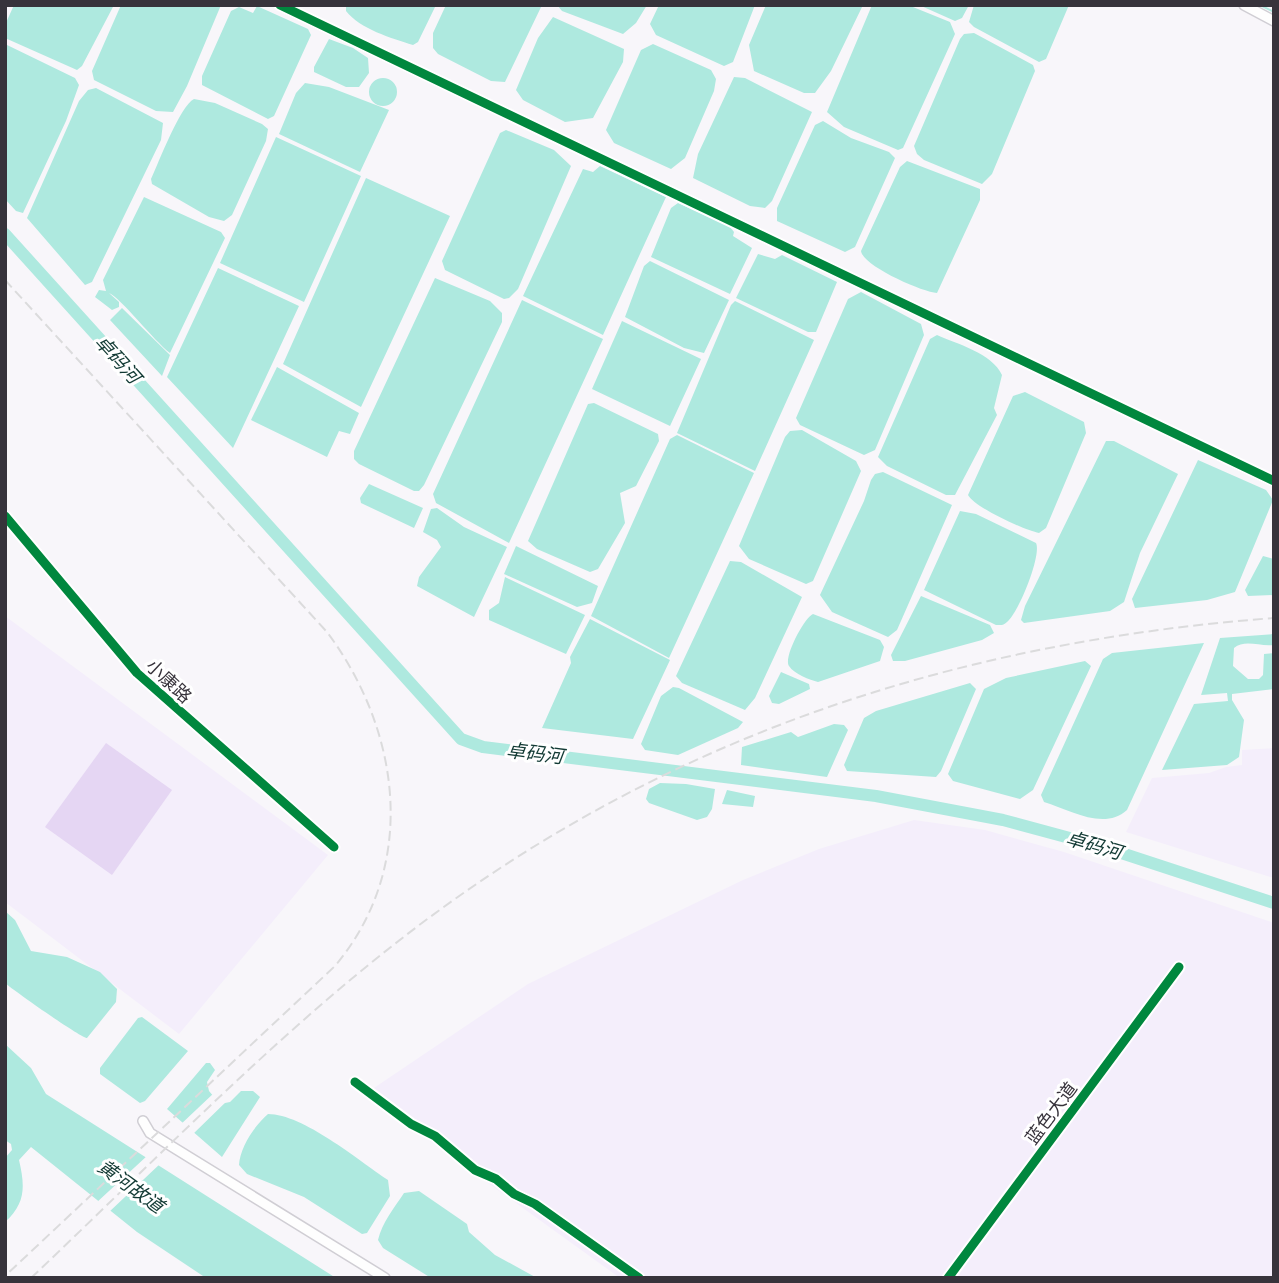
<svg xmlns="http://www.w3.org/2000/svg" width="1279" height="1283" viewBox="0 0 1279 1283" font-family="Mulish,'Noto Sans SC',sans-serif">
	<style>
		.built { fill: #f4eefb }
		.green { fill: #e5d6f3 }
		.water { fill: #aee9df }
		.pier { fill: #f8f6fa }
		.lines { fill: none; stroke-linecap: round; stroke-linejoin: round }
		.stream { stroke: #aee9df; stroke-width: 2 }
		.river { stroke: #aee9df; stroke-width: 12 }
		.minor-casing { stroke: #d0ced4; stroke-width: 12 }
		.minor { stroke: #fefefe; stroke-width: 9 }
		.rail { stroke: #dbdbdc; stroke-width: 2; stroke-dasharray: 10 5; stroke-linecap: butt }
		.cycleway-casing { stroke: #fff; stroke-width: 13 }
		.cycleway { stroke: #00873e; stroke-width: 9 }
		.labels { text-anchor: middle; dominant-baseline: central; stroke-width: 6; stroke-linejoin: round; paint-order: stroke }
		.street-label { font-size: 18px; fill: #37333b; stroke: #fff }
		.water-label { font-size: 19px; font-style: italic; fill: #123a34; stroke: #fff }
	</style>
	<rect width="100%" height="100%" fill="#f8f6fa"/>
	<path class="built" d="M 5,616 L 328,855 L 179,1034 L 5,902 Z
		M 1274,748 L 1274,878 L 1126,832 L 1152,778 L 1209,773 L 1226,767 L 1242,765 L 1242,750 Z
		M 914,820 L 985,830 L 1064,852 L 1274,923 L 1274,1278 L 620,1278 L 365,1094 L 528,984 L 743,880 L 819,849 Z"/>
	<path class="green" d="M 106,743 L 172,790 L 112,875 L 45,827 Z"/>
	<path class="water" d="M 14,5 L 114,5 L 82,66 L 77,70 L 5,38 L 5,25 Z
		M 121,5 L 221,5 L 187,86 L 173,112 L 156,111 L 94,80 L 92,71 Z
		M 346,5 L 436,5 L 418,42 L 413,45 C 391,38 360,29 346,11 Z
		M 446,5 L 542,5 L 505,82 L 491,81 L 438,54 L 433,48 L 433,33 Z
		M 557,5 L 647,5 L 636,23 L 623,34 L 562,11 Z
		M 659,5 L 755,5 L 733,62 L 724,66 L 656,35 L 650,24 Z
		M 766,5 L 863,5 L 831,71 L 815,93 L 804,93 L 754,71 L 749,45 Z
		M 872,5 L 908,5 L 950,22 L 955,34 L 903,148 L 898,150 L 844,127 L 827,112 Z
		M 919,5 L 969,5 L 962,18 L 955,21 Z
		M 974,5 L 1069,5 L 1046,59 L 1039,62 L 974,27 L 969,22 Z
		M 257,6 L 308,29 L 311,35 L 274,116 L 268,119 L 202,85 L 202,76 L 231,11 L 239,7 L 253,13 Z
		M 553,17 L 624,49 L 623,62 L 593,118 L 565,122 L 523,100 L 516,90 L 538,38 Z
		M 974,33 L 1033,65 L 1035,71 L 992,174 L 982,184 L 924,160 L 917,154 L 914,146 L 960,39 L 964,34 Z
		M 329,39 L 353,48 L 368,58 L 369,73 L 359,87 L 346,87 L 314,72 L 314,67 Z
		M 5,44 L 75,78 L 79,85 L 66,121 L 23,213 L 16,211 L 5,199 Z
		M 653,44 L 711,70 L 716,79 L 714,91 L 685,158 L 671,169 L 614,143 L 606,130 L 641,50 Z
		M 734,77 L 745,78 L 812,112 L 772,201 L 765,208 L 750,206 L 693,178 L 698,154 Z
		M369 92a14 14 0 1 1 28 0a14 14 0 1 1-28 0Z
		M 305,83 L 329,87 L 389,110 L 360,172 L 279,134 L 296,93 Z
		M 96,88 L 163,123 L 161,140 L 92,282 L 85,285 L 27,218 L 79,101 L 88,90 Z
		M 194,99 L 215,103 L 262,124 L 268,129 L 266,141 L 232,215 L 224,221 L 209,217 L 152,184 L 151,179 C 159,162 180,106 194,99 Z
		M 823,121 L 851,138 L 889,152 L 895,158 L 855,247 L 845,252 L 777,221 L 777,208 L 815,125 Z
		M 506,130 L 554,150 L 571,166 L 518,289 L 509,298 L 504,299 L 445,270 L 442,261 L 500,133 Z
		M 276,137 L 361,176 L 304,302 L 220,263 Z
		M 907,161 L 980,189 L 980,200 L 937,293 C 922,292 863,266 861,251 L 900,167 Z
		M 600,166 L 666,197 L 603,335 L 523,296 L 583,169 L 593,172 Z
		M 366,178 L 450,216 L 361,407 L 283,364 Z
		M 144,197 L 221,232 L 225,238 L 170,353 C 154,341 120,297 109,293 L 119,302 L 119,307 L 112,310 L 95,297 L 99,290 L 106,291 L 103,280 Z
		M 678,203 L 730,227 L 734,232 L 733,236 L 752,248 L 730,294 L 651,257 L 671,208 Z
		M 758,254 L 775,259 L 782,255 L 837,282 L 816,332 L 808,332 L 736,298 Z
		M 650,261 L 729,300 L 704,353 L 684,348 L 625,317 L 644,266 Z
		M 218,268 L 299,306 L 233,448 L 167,377 Z
		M 435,278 L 490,301 L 502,313 L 502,322 L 424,485 L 419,491 L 414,491 L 359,464 L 354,459 L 354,451 Z
		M 861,292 L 921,324 L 924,335 L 875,450 L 864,455 L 800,425 L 796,418 L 848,299 Z
		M 522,300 L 603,339 L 509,543 L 436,503 L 433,494 Z
		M 735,301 L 814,340 L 755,471 L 677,433 L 731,305 Z
		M 122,308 L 170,355 L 162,376 L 110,320 Z
		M 622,321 L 701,359 L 670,426 L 592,389 Z
		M 937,335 C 957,344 992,353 1002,375 L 994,408 L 997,415 L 955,495 L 946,495 L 887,466 L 878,457 L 930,339 Z
		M 277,367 L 359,413 L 350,434 L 339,431 L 327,457 L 251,420 Z
		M 1025,392 L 1084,422 L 1086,433 L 1046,528 L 1039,533 C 1024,530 974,507 968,495 L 1013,396 Z
		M 594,403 L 658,434 L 659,441 L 636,486 L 620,493 L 625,523 L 598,569 L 590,572 L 537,549 L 528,541 L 588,404 Z
		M 802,430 L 856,461 L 861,471 L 813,581 L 806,584 L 749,559 L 739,546 L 785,437 L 790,431 Z
		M 677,435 L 754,473 L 669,658 L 591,616 L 670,439 Z
		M 1106,441 L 1114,441 L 1178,474 L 1140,553 L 1124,602 L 1110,611 L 1024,623 L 1021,620 L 1025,606 Z
		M 1198,460 L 1266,490 L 1273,500 L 1235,592 L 1207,600 L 1135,608 L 1132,599 Z
		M 883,472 L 952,505 L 897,630 L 888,637 L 832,612 L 820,595 L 864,501 L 871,480 L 875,474 Z
		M 369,484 L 423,508 L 414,528 L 361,503 L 360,498 Z
		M 437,508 L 464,527 L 507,547 L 474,617 L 417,586 L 419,577 L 441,547 L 437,540 L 423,532 L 431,509 Z
		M 960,511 L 976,514 L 1036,543 C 1042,555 1018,614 1007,622 C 1003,626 1001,625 996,625 L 924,590 Z
		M 516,546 L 598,586 L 592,603 L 577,607 L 504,574 Z
		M 1263,556 L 1274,559 L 1274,595 L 1248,596 L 1245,590 Z
		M 730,561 L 741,562 L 802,597 L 755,698 L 745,710 L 682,683 L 676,676 Z
		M 505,577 L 585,615 L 566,654 L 489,620 L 489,610 L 499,603 Z
		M 921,596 L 990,625 L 994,633 L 982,640 L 905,661 L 893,661 L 891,655 Z
		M 813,614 L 880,640 L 884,647 L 880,661 L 818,682 C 810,680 794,674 789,666 C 783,658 804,618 813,614 Z
		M 590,619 L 670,660 L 633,739 L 542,728 L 571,663 L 570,657 Z
		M 1274,634 L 1274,645 C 1260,647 1245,639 1234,648 L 1233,666 L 1248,679 L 1259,679 L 1263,675 L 1264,654 L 1274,653 L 1274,689 L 1232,694 L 1232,700 L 1244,720 L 1239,757 L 1227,765 L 1162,770 L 1194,704 L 1228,701 L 1227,693 L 1201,695 L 1220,638 Z
		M 1204,643 L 1127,810 C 1104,831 1070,810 1044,802 L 1041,795 L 1103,659 L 1112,653 Z
		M 1085,661 L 1091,666 L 1033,790 L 1020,799 L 953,781 L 948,774 L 984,689 L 1006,678 Z
		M 781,672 L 809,684 L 810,689 L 779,704 L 772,703 L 769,696 Z
		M 970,683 L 976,689 L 941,771 L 936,777 L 847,771 L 844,765 L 864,718 L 876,711 Z
		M 673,687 L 679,688 L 743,722 L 738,728 L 678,755 L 645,750 L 641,744 L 661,696 Z
		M 834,724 L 844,725 L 848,730 L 827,777 L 741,765 L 742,747 L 791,732 L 798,737 Z
		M 660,783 L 686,784 L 715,789 L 712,809 L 707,817 L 697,820 L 649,803 L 646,799 L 649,789 Z
		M 727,790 L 755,796 L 753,807 L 722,804 Z
		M 5,911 L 15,920 L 31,951 L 67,957 L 100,972 L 117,989 L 116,1002 L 87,1038 C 81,1038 13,990 5,983 Z
		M 142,1017 L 188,1051 L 145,1101 L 140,1103 L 100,1074 L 100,1068 L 138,1018 Z
		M 5,1044 L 31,1068 L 46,1094 L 336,1278 L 206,1278 L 137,1232 L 31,1147 L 19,1160 C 25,1186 26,1203 5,1222 L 5,1158 L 12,1150 L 11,1144 L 5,1140 Z
		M 206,1063 L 210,1063 L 215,1070 L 207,1082 L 209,1091 L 220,1104 L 230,1102 L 241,1091 L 253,1091 L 260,1097 L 222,1157 L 167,1109 Z
		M 268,1114 C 303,1114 358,1160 388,1180 L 390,1196 L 367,1233 L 362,1234 L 304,1197 L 247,1174 L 239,1165 C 240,1147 255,1125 268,1114 Z
		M 419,1191 L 467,1224 L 469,1232 L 495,1255 L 537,1278 L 431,1278 L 383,1248 L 378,1240 C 382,1223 394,1208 404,1193 Z"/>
	<path class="pier" d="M 215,1092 L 221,1100 L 231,1097 L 191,1136 L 179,1126 Z
		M 148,1155 L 161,1163 L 108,1213 L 96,1203 Z"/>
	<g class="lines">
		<path class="stream" d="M 1260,5 L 1274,12"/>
		<path class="river" d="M 5,234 L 461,739 L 483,747 L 876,796 L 1003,820 L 1103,847 L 1274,903"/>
		<defs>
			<path id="minor" d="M 280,5 L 1274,481
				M 1244,5 L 1274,21
				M 5,516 L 137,673 L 334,847
				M 355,1082 L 411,1124 L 435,1136 L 475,1170 L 496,1179 L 514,1194 L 535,1204 L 639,1278
				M 143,1121 L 150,1133 L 385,1278
				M 948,1278 L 1179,967"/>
		</defs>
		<use href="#minor" class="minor-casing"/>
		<use href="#minor" class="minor"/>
		<path class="rail" d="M 5,280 L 327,632 C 401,731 419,866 335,966 L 5,1276
			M 31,1278 C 162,1154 296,1014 441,909 C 690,728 970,641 1274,618"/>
		<defs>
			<path id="cycleway" d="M 280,5 L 1274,481
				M 5,516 L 137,673 L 334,847
				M 355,1082 L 411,1124 L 435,1136 L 475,1170 L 496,1179 L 514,1194 L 535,1204 L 639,1278
				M 948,1278 L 1179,967"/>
		</defs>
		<use href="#cycleway" class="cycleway-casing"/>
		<use href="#cycleway" class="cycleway"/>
	</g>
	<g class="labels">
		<g class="street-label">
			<text transform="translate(169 681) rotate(43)">小康路</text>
			<text transform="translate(1051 1113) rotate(-53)">蓝色大道</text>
		</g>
		<g class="water-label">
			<text transform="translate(118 359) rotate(48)">卓码河</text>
			<text transform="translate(535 753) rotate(7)">卓码河</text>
			<text transform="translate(1094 845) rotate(16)">卓码河</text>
			<text transform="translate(131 1186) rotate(36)">黄河故道</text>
		</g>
	</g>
	<rect width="1279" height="1283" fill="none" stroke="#37333b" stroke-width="14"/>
</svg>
